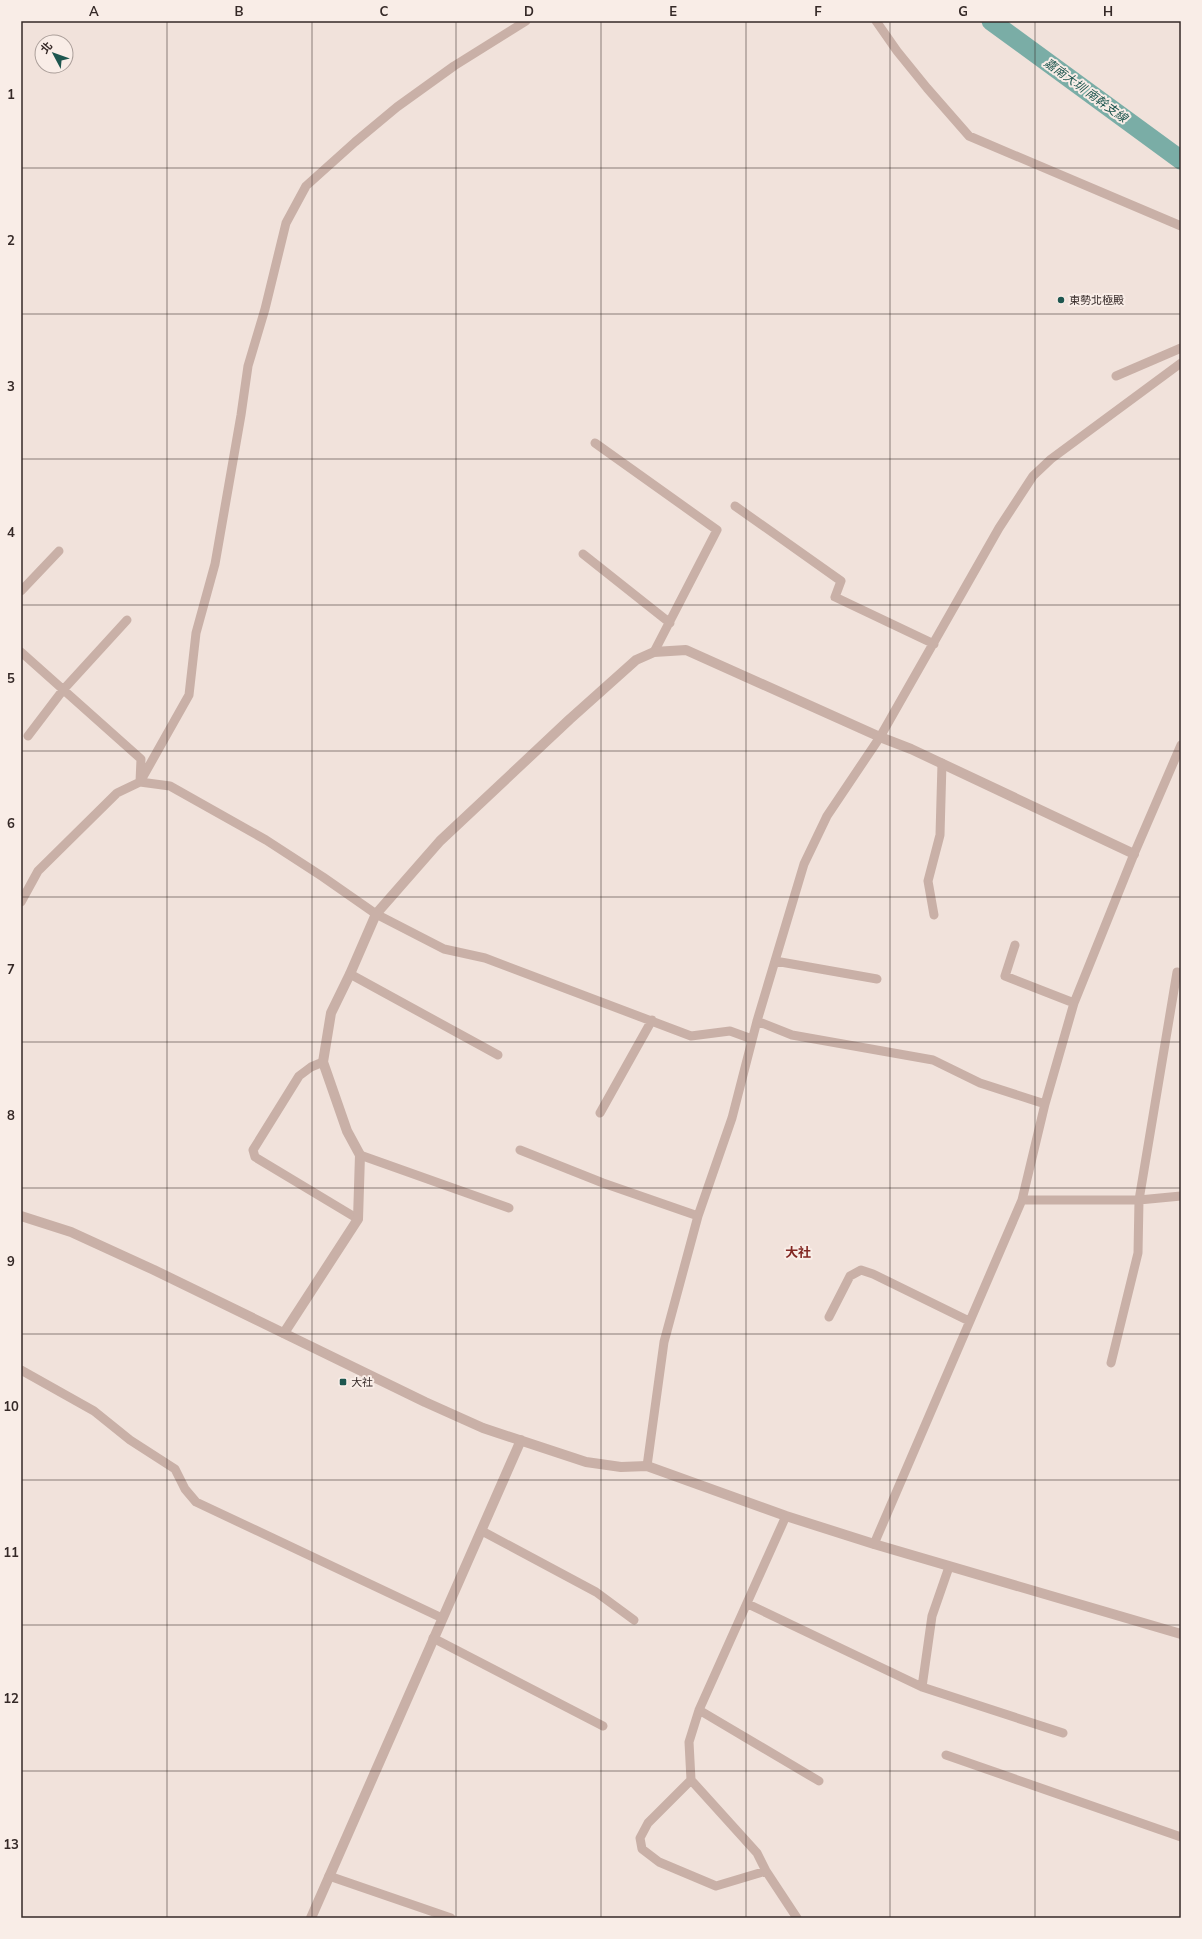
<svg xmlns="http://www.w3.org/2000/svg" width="1202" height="1939" viewBox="0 0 1202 1939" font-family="Mulish,'Noto Sans TC',sans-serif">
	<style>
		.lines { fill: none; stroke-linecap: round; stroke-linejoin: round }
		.canal { stroke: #7aada6; stroke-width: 19 }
		.service { stroke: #c9b0a7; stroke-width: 9 }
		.minor { stroke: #c9b0a7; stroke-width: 10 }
		.tertiary { stroke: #c9b0a7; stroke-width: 10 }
		.grid { fill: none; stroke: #352927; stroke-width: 1; stroke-opacity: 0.55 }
		.poi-dot { fill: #1e564f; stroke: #f9ede7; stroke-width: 1.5 }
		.labels { text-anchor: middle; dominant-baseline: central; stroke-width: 4; stroke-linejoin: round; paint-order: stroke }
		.poi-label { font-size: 11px; fill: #352927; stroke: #f9ede7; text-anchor: start }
		.water-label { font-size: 12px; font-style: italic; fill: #1e564f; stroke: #f9ede7 }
		.quarter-label { font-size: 13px; font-weight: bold; fill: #822722; stroke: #f9ede7 }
		.neatline { fill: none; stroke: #352927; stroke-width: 1.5 }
		.grid-label { font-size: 13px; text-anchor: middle; font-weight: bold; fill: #352927 }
	</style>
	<rect width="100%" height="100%" fill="#f1e2db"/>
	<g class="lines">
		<path class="canal" d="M 991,21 L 1181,160"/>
		<path class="service" d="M 876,21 L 897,51 L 927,88 L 969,136 L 1181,226
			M 1116,376 L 1181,348
			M 595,443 L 717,530 L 654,652
			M 735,506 L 841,581 L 835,597 L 934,644
			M 583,554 L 670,623
			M 21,591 L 59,551
			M 21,652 L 141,759 L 140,782 L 170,786 L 266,840 L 323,877 L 376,914 L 444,949 L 485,958 L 691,1036 L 730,1031 L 752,1039
			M 28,736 L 63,690 L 127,620
			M 21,902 L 38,871 L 117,793 L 140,782 L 189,695 L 196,633 L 215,564 L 241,415 L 248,366 L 265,309 L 286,223 L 306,186 L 355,142 L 397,107 L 454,66 L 526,21
			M 934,915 L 928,881 L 940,835 L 942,763
			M 1015,945 L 1005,976 L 1074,1003
			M 775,961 L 877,979
			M 350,974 L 498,1055
			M 757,1021 L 792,1035 L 933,1060 L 980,1083 L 1045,1104
			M 323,1062 L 311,1067 L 299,1076 L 253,1150 L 255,1157 L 358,1219
			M 600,1113 L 652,1020
			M 520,1150 L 603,1183 L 698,1216
			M 360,1155 L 509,1208
			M 1022,1200 L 1139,1200 L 1181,1196
			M 829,1317 L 850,1276 L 861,1270 L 873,1274 L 969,1321
			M 1111,1363 L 1138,1253 L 1139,1200 L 1177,972
			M 21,1370 L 94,1411 L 130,1440 L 175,1469 L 185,1489 L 196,1502 L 442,1618
			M 647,1466 L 664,1342 L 698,1216 L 732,1118 L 757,1021 L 804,864 L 827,816 L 880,737 L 999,528 L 1033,476 L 1051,459 L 1181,363
			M 786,1516 L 699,1710 L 689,1742 L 691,1780 L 757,1853 L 766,1871 L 797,1918
			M 482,1531 L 596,1592 L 634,1620
			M 874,1544 L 1022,1200 L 1045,1104 L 1074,1003 L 1134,854 L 1181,745
			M 748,1604 L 922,1687 L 1063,1733
			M 433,1638 L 603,1726
			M 922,1687 L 932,1616 L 949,1567
			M 699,1710 L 819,1781
			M 946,1755 L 1181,1837
			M 691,1780 L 648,1823 L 640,1838 L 642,1849 L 659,1862 L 716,1886 L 766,1871
			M 329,1876 L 451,1918"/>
		<path class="minor" d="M 284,1333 L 358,1219 L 360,1155 L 347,1131 L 323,1062 L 331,1013 L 350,974 L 376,914 L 440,841 L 570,719 L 636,660 L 654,652 L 686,650 L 880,737 L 911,749 L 1134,854"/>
		<path class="tertiary" d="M 21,1216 L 71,1232 L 154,1270 L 425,1402 L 483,1428 L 586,1462 L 621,1467 L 647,1466 L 786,1516 L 874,1544 L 1181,1634
			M 311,1918 L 521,1440"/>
	</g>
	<path class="grid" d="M 167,21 L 167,1918M 312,21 L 312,1918M 456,21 L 456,1918M 601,21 L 601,1918M 746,21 L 746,1918M 890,21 L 890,1918M 1035,21 L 1035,1918M 21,168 L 1181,168M 21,314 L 1181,314M 21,459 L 1181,459M 21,605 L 1181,605M 21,751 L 1181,751M 21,897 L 1181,897M 21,1042 L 1181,1042M 21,1188 L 1181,1188M 21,1334 L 1181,1334M 21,1480 L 1181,1480M 21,1625 L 1181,1625M 21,1771 L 1181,1771"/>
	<g class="poi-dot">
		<circle cx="1061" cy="300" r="4"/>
		<rect x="339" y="1378" width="8" height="8" rx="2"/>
	</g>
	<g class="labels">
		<g class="poi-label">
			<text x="1069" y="300">東勢北極殿</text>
			<text x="351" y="1382">大社</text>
		</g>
		<g class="water-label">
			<text transform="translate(1086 90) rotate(36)">嘉南大圳 南幹支線</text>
		</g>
		<g class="quarter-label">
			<text x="798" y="1252">大社</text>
		</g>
	</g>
	<rect width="1202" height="1939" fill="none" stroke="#f9ede7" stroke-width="44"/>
	<g transform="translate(54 54) rotate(311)"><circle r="19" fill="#f9ede7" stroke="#ab9f9a"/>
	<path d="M0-3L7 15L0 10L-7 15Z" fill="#1e564f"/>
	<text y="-6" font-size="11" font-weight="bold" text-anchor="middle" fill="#352927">北</text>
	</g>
	<rect x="22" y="22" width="1158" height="1895" class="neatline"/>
	<g class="grid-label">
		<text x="94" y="16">A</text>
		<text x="239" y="16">B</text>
		<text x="384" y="16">C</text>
		<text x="529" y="16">D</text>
		<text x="673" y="16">E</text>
		<text x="818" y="16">F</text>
		<text x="963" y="16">G</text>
		<text x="1108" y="16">H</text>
		<text x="11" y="99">1</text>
		<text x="11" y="245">2</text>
		<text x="11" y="391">3</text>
		<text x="11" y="537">4</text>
		<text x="11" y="683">5</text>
		<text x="11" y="828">6</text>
		<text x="11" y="974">7</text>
		<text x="11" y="1120">8</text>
		<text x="11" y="1266">9</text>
		<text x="11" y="1411">10</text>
		<text x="11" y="1557">11</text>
		<text x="11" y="1703">12</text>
		<text x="11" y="1849">13</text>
	</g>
</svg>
